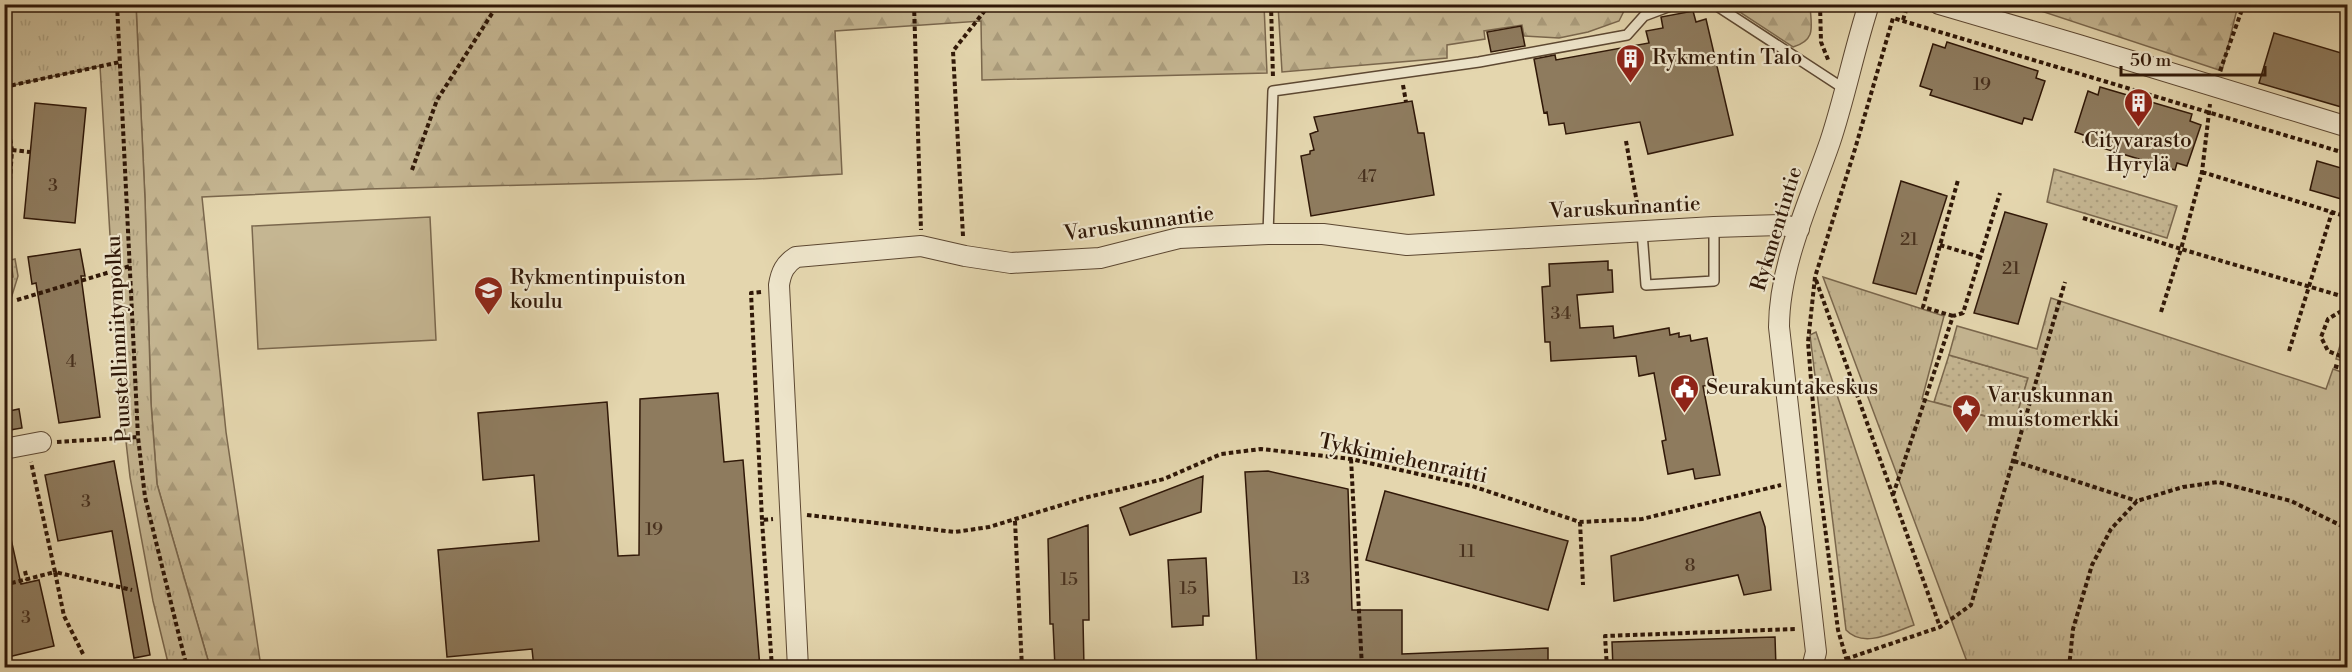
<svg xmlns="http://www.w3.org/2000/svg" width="2352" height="672" viewBox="0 0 2352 672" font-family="'Libre Bodoni',serif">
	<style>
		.grass { fill: url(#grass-dots); stroke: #7a674d; stroke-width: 1.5 }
		.forest { fill: url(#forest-firs); stroke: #7a674d; stroke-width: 1.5 }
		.park { fill: url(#park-tufts); stroke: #7a674d; stroke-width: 1.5 }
		.pitch { fill: #c5b692; stroke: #7a674d; stroke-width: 1.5 }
		.building { fill: #8e7b5e; stroke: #301808; stroke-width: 1.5 }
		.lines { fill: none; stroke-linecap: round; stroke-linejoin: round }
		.lane-casing { stroke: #5d4832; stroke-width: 12 }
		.street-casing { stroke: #5d4832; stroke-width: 22 }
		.path { stroke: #301808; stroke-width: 4; stroke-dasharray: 4.5 3; stroke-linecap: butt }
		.lane { stroke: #ede4ca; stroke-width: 9 }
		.street { stroke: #ede4ca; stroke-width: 20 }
		.labels { text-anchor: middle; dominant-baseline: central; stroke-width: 4.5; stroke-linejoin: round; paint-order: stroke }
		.number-label { font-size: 18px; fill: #48311e }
		.poi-label { font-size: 21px; fill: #301808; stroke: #ede4ca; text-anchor: start }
		.street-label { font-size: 21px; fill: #301808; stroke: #ede4ca }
	</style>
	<defs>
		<pattern id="grass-dots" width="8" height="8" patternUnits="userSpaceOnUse" patternTransform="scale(1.5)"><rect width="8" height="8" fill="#c5b692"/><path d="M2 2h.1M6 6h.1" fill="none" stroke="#aa9c7c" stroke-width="1.8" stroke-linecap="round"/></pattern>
		<pattern id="forest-firs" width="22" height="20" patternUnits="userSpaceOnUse" patternTransform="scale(1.5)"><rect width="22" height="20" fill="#c5b692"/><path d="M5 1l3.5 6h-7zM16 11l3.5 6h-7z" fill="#aa9c7c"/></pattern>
		<pattern id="park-tufts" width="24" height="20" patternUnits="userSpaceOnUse" patternTransform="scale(1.5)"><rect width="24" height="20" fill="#c5b692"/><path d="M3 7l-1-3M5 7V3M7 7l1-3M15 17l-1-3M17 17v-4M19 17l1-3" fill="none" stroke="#aa9c7c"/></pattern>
	</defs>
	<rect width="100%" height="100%" fill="#e4d6ae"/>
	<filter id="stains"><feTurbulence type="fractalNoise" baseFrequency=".00333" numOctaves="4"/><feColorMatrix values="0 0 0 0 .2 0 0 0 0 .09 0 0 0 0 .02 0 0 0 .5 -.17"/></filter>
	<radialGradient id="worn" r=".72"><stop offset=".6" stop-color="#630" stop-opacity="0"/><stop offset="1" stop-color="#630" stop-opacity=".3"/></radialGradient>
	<path class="grass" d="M 2054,169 L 2177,206 L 2167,238 L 2047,202 Z
		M 15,259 L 18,276 L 10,302 L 5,302 L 5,279 L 13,277 L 11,260 Z
		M 1816,332 L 1914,625 C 1893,632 1864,649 1846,630 L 1810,335 Z
		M 1949,355 L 2028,378 L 2015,424 L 1934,402 Z"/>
	<path class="forest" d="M 136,5 L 1264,5 L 1267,73 L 982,80 L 981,21 L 835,31 L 842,174 L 756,179 L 368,189 L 202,197 L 226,432 L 261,667 L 210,667 L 157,484 L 151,403 L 145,199 Z
		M 1627,5 L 1619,21 L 1588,32 L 1559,38 L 1524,36 L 1522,25 L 1484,31 L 1485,39 L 1447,45 L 1447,58 L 1282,72 L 1278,5 Z
		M 1729,5 L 1810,5 C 1811,26 1817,40 1793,47 Z
		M 2023,5 L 2238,4 L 2238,5 L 2222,71 Z"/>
	<path class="park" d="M 4,5 L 136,5 L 145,199 L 151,403 L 157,484 L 210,667 L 169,667 L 153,601 L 130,477 L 118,371 L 100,66 L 5,87 Z
		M 1823,277 L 1944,316 L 1922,399 L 2014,424 L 2028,378 L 1949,355 L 1957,326 L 2037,349 L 2051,298 L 2326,389 L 2333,369 L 2347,374 L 2347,667 L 1969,667 Z
		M 2347,322 L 2347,362 L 2336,359 Z"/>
	<path class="pitch" d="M 430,217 L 436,340 L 258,349 L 252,226 Z"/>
	<path class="building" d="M 1693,11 L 1696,22 L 1706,19 L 1733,135 L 1648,154 L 1640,122 L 1566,134 L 1564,123 L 1549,125 L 1547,112 L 1544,113 L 1534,59 L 1555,55 L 1556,60 L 1649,43 L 1646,31 L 1663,28 L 1661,17 Z
		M 1521,26 L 1525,46 L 1491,52 L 1487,32 Z
		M 2274,33 L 2348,55 L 2348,109 L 2259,83 Z
		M 1947,42 L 2038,71 L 2036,78 L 2045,81 L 2032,120 L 2024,118 L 2022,124 L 1930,95 L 1932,90 L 1920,86 L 1933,44 L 1945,48 Z
		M 2100,87 L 2192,114 L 2190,121 L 2201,125 L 2187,166 L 2177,163 L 2175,170 L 2083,142 L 2086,136 L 2075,132 L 2088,91 L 2098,95 Z
		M 1412,101 L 1418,133 L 1424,133 L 1434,195 L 1311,216 L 1301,156 L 1310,154 L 1310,151 L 1314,150 L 1310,134 L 1318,131 L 1314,117 Z
		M 35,103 L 86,108 L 75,223 L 24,218 Z
		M 2317,161 L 2348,170 L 2348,201 L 2310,190 Z
		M 1901,181 L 1947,196 L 1916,294 L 1873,283 Z
		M 2005,212 L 2047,224 L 2018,324 L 1974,313 Z
		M 80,249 L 85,276 L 81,276 L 100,417 L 59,423 L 36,283 L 32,284 L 28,257 Z
		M 1608,261 L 1608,270 L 1612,270 L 1613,292 L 1577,295 L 1580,328 L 1613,326 L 1614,338 L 1669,328 L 1670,335 L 1679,333 L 1679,337 L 1690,335 L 1691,341 L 1707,338 L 1715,384 L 1703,386 L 1720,475 L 1695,479 L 1693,469 L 1668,474 L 1662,441 L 1666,440 L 1654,373 L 1639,376 L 1636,356 L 1551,361 L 1550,342 L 1545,342 L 1542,287 L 1550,286 L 1549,264 Z
		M 718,393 L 724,462 L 743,460 L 760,668 L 534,668 L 532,649 L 447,657 L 438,550 L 539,541 L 534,475 L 483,480 L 478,413 L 607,402 L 618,556 L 639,555 L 640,399 Z
		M 19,409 L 22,428 L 4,431 L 4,412 Z
		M 114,461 L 150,655 L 134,658 L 112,531 L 58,541 L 45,475 Z
		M 1268,471 L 1348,489 L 1352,610 L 1402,610 L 1402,654 L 1548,648 L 1548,668 L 1257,668 L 1245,472 Z
		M 1203,476 L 1201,512 L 1130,535 L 1120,508 Z
		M 1385,491 L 1568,541 L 1548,610 L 1366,560 Z
		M 1760,512 L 1765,527 L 1771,590 L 1744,595 L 1738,575 L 1614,601 L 1611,556 Z
		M 1088,525 L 1089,620 L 1083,620 L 1084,668 L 1055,668 L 1053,624 L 1050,624 L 1048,539 Z
		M 11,539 L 21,584 L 39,580 L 54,646 L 4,658 L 4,540 Z
		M 1206,558 L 1209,616 L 1203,616 L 1203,625 L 1172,627 L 1168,560 Z
		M 1775,637 L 1776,668 L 1613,668 L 1612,642 Z"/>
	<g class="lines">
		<defs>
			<path id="lane" d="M 1714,4 L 1846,90
				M 1642,232 L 1646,285 L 1714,281 L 1714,227
				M 1268,234 L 1273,91 L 1479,62 L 1627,35 L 1644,16 L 1676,4"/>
			<path id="street" d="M 1939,4 L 2079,45 L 2348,127
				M 4,449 L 41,442
				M 798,668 L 779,285 C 781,272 785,264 796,257 L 921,246 L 965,256 L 1011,263 L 1100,258 L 1179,238 L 1268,234 L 1323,234 L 1407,245 L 1714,227 L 1783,225 L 1799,229
				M 1812,668 L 1816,652 L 1779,327 C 1779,265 1810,200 1830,142 C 1845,97 1854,50 1869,4"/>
		</defs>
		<use href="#lane" class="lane-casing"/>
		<use href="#street" class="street-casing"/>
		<path class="path" d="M 117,4 L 138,437 L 145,497 L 187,668
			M 914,4 L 921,230
			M 1271,4 L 1273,78
			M 1820,4 L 1821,42 L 1829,62
			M 1903,20 L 1908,4
			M 2220,71 L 2244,4
			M 1403,85 L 1406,102
			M 4,87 L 120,62
			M 6,87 L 7,121 L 12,150 L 9,194
			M 1626,141 L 1639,214
			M 12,150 L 30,152
			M 412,170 L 437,100 L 498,4
			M 2202,172 L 2348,217
			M 2083,218 L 2181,249 L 2202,172 L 2210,104
			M 963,236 L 953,51 L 990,4
			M 1940,245 L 1980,257
			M 1816,280 L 1940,627
			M 761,292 L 751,293 L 762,520
			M 17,300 L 130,266
			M 2348,307 L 2328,319 L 2321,337 L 2328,351 L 2348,359
			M 2161,312 L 2181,249 L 2348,298
			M 1953,316 L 1923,307 L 1958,180
			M 2289,351 L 2332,212
			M 2334,366 L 2348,370
			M 57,442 L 138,437
			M 1351,459 L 1362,668
			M 2014,461 L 2137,501
			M 1893,495 L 1953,316 L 1963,313 L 2000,193
			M 807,515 L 955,532 L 989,527 L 1088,497 L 1164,479 L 1221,454 L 1261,449 L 1351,459 L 1472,486 L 1580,522 L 1642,519 L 1781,485
			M 1015,521 L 1022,668
			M 1580,522 L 1583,585
			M 25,571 L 27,580
			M 4,585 L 55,572 L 31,462
			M 83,654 L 64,616 L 55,572 L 132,590
			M 1846,659 L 1940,627 L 1971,605 L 2065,282
			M 772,668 L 762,520 L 773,519
			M 1607,668 L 1605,636 L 1795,629
			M 1849,668 L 1838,630 L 1819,480 L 1808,342 L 1815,277 L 1855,149 L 1893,18 L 2348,154
			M 2069,668 L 2073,629 L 2092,565 L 2111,529 L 2137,501 L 2183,487 L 2218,482 L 2291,501 L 2348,529"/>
		<use href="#lane" class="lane"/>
		<use href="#street" class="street"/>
	</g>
	<defs>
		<symbol id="building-pin" viewBox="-11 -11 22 30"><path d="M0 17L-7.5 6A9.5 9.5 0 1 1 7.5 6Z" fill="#8f2418" stroke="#ede4ca"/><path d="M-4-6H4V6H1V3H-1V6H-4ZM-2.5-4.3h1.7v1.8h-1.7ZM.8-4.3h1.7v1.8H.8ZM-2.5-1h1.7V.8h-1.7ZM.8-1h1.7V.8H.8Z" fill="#fff"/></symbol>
		<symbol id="school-pin" viewBox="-11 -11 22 30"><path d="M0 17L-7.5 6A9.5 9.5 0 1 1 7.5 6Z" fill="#8f2418" stroke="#ede4ca"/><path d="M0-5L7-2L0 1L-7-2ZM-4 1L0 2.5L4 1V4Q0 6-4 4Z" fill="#fff"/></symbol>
		<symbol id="civic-pin" viewBox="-11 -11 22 30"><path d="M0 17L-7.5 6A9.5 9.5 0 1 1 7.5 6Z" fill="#8f2418" stroke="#ede4ca"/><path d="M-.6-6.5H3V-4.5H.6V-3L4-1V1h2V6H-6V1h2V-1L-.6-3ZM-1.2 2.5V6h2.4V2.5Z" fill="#fff"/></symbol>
		<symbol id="sight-pin" viewBox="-11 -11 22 30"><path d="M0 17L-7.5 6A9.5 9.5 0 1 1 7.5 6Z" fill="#8f2418" stroke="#ede4ca"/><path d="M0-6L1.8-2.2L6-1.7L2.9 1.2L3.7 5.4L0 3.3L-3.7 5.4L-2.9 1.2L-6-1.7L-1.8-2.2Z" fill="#fff"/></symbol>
	</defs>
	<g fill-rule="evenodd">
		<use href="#building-pin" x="1614" y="42" width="33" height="45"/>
		<use href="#building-pin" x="2122" y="86" width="33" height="45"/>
		<use href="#school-pin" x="472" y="274" width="33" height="45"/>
		<use href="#civic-pin" x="1668" y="372" width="33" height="45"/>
		<use href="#sight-pin" x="1950" y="392" width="33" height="45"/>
	</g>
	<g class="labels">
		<g class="number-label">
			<text x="1982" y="84">19</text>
			<text x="1367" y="176">47</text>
			<text x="53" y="185">3</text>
			<text x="1909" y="239">21</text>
			<text x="2011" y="268">21</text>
			<text x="1561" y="313">34</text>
			<text x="71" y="361">4</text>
			<text x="86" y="501">3</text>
			<text x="654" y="529">19</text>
			<text x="1467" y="551">11</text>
			<text x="1690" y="565">8</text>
			<text x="1301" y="578">13</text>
			<text x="1069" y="579">15</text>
			<text x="1188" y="588">15</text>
			<text x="26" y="617">3</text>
		</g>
		<g class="poi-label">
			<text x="1652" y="58">Rykmentin Talo</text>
			<text x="2138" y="141" text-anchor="middle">Cityvarasto<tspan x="2138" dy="24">Hyrylä</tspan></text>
			<text x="510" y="278">Rykmentinpuiston<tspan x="510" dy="24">koulu</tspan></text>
			<text x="1706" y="388">Seurakuntakeskus</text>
			<text x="1987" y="396">Varuskunnan<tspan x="1987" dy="24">muistomerkki</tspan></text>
		</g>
		<g class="street-label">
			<text transform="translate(1625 208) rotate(-3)">Varuskunnantie</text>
			<text transform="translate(1139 224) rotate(-8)">Varuskunnantie</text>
			<text transform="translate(1777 229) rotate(-73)">Rykmentintie</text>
			<text transform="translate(119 339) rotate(-93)">Puustellinniitynpolku</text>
			<text transform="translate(1403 459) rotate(12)">Tykkimiehenraitti</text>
		</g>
	</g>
	<rect width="2352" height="672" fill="none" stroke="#e4d6ae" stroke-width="24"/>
	<rect x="6" y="6" width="2340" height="660" fill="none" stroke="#301808" stroke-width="3"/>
	<rect x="12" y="12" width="2328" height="648" fill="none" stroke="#301808" stroke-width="1.5"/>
	<path d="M2121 66v9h144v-9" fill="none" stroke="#301808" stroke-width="3"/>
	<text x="2130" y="66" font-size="18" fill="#301808" stroke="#ede4ca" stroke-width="4.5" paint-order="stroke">50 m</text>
	<rect width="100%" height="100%" filter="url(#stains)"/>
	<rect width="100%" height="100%" fill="url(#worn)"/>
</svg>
